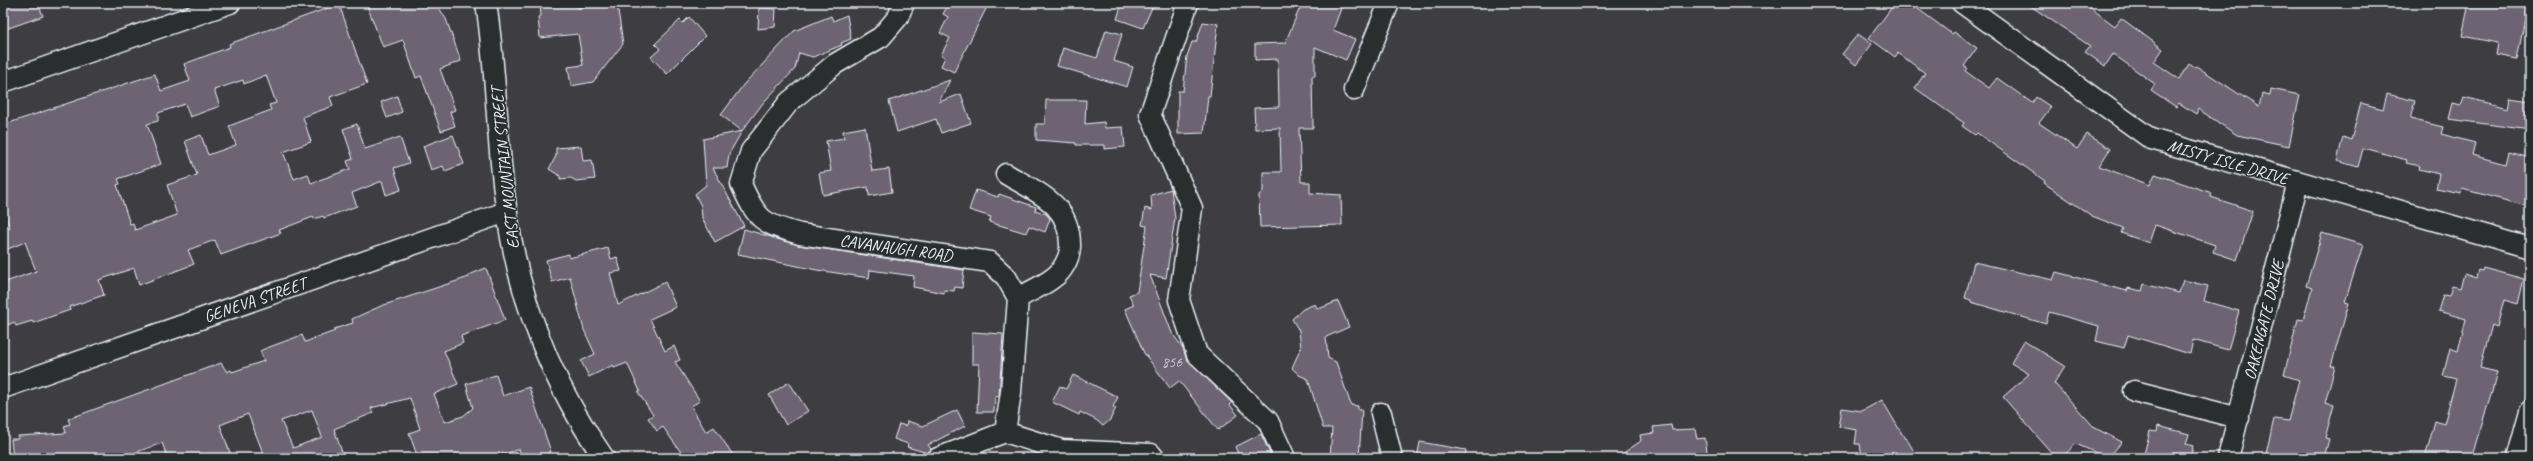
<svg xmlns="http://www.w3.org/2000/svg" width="2533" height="461" viewBox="0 0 2533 461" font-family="Caveat,sans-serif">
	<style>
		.building { fill: #6e6372; stroke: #e8f1f8; fill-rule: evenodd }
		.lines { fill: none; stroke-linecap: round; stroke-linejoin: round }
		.minor-casing { stroke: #e8f1f8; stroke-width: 23 }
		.minor { stroke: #2a2d2e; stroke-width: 20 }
		.labels { text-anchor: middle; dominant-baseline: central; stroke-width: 3; stroke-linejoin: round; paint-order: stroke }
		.number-label { font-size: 15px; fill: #caced6 }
		.street-label { font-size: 17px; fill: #e8f1f8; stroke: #2a2d2e }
	</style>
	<rect width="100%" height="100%" fill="#3e3d42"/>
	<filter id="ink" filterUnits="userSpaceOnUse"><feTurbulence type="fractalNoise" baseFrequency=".025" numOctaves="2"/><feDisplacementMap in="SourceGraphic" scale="8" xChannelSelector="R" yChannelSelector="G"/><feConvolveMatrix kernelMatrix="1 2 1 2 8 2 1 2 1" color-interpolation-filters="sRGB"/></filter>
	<g filter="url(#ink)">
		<path class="building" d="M 3,3 L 38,3 L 43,16 L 3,30 Z
			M 366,3 L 436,3 L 446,19 L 461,61 L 440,69 L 455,110 L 450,112 L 455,126 L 441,131 L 421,76 L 416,78 L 403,40 L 383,47 Z
			M 563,3 L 564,6 L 578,4 L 578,8 L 617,3 L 623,44 L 593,82 L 571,86 L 568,67 L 583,65 L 578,34 L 540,38 L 538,17 L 541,16 L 540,5 Z
			M 949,3 L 989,3 L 954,72 L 941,66 L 945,57 L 941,55 L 950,38 L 940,33 L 948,17 L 943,14 Z
			M 1122,3 L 1154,3 L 1143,28 L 1117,19 Z
			M 1302,3 L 1343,3 L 1333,30 L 1355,39 L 1346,60 L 1315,47 L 1315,76 L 1312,76 L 1313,128 L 1299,128 L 1301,182 L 1310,182 L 1310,193 L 1341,195 L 1342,225 L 1260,227 L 1259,195 L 1263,191 L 1263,172 L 1281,172 L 1280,128 L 1255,129 L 1254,108 L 1279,107 L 1278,59 L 1255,60 L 1255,44 L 1285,43 Z
			M 1895,3 L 1910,3 L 1952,34 L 1954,32 L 1977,48 L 1964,66 L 1967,68 L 1965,71 L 1989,88 L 1997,78 L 2032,103 L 2036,97 L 2051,107 L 2039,123 L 2077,149 L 2087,134 L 2110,149 L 2099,166 L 2150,185 L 2155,174 L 2212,193 L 2211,197 L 2253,211 L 2237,260 L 2213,252 L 2215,245 L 2155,225 L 2149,243 L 2121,233 L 2123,228 L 2092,216 L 2044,183 L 2045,181 L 1977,133 L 1975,135 L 1962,126 L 1964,123 L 1915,88 L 1925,73 L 1898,53 L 1895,57 L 1869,38 Z
			M 2026,3 L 2084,3 L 2115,26 L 2121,18 L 2163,49 L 2154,62 L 2179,79 L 2189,64 L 2195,68 L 2196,66 L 2259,107 L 2262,93 L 2270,95 L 2271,89 L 2300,95 L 2289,146 L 2237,135 L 2198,109 L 2196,114 L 2179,103 L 2176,107 L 2151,90 L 2155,84 L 2113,54 L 2105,66 L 2085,52 L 2090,46 Z
			M 2469,3 L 2528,3 L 2517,59 L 2496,55 L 2498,43 L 2462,36 Z
			M 339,4 L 367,84 L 330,97 L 333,106 L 303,117 L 311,142 L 283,152 L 294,179 L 308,174 L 311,183 L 350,169 L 347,161 L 353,159 L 343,129 L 357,124 L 365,149 L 400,137 L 409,163 L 394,168 L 401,190 L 386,195 L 382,181 L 352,193 L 357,206 L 324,218 L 323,216 L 314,219 L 313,217 L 279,230 L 281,233 L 221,255 L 215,240 L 188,250 L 194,264 L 139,285 L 134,268 L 99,280 L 104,295 L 69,307 L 70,310 L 33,323 L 32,321 L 16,326 L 14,322 L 8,325 L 3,312 L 3,283 L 36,271 L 25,242 L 3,251 L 3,230 L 10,228 L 3,209 L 3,125 L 155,74 L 161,91 L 190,81 L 184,64 L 230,47 L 229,44 ZM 266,75 L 276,103 L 269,105 L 271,110 L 229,126 L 236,145 L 208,155 L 201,135 L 185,141 L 197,175 L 167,185 L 177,215 L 135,230 L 133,223 L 130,224 L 117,185 L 120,184 L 118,179 L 161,164 L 147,124 L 158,121 L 158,113 L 185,104 L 190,117 L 220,106 L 214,90 L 243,80 L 244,84 Z
			M 759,8 L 776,9 L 775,27 L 758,29 Z
			M 847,15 L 851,39 L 841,43 L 842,45 L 813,57 L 799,53 L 795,69 L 763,103 L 742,131 L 729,154 L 727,168 L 713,168 L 744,226 L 715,242 L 702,218 L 701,206 L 695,194 L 706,185 L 703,139 L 742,131 L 721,115 L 744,84 L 794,31 L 831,16 L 833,21 Z
			M 689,17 L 705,36 L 667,74 L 651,57 L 660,49 L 655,44 L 680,20 L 683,23 Z
			M 1203,22 L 1218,24 L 1210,96 L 1208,96 L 1204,133 L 1178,134 L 1178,91 L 1183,91 L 1187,56 L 1192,42 L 1196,42 Z
			M 1106,30 L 1122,34 L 1114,61 L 1133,67 L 1127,87 L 1057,66 L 1063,48 L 1097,58 Z
			M 1858,34 L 1872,44 L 1856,65 L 1842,54 Z
			M 950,80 L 939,102 L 961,94 L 971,123 L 941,133 L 936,119 L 897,132 L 889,101 Z
			M 2387,94 L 2415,101 L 2410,119 L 2443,127 L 2441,134 L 2475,143 L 2472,155 L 2505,164 L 2508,152 L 2530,158 L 2530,207 L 2462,189 L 2461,194 L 2436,189 L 2439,174 L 2419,169 L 2420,166 L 2406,163 L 2407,160 L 2367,149 L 2363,149 L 2358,167 L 2337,161 L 2343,137 L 2351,140 L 2361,103 L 2383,109 Z
			M 397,96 L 402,112 L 387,118 L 381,102 Z
			M 2464,97 L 2508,108 L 2510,98 L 2530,101 L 2530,130 L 2449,119 L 2453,103 L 2461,105 Z
			M 1046,100 L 1086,100 L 1085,124 L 1104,122 L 1105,128 L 1123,127 L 1125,147 L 1105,149 L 1105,145 L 1076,145 L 1076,143 L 1036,140 L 1036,124 L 1045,124 Z
			M 865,127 L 872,171 L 889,169 L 892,192 L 869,196 L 868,187 L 823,195 L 819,173 L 831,171 L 826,141 L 844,138 L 843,131 Z
			M 453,135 L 464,164 L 445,171 L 443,166 L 431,170 L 423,146 Z
			M 581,146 L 583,161 L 592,160 L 595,179 L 576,181 L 571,178 L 560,179 L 560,176 L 549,169 L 556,156 L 556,148 Z
			M 1171,189 L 1175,218 L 1166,278 L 1150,275 L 1172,333 L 1183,348 L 1186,358 L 1232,403 L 1230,405 L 1238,415 L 1218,430 L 1179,381 L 1170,388 L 1144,353 L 1125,309 L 1134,305 L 1129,295 L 1137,292 L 1147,226 L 1142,225 L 1145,208 L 1152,210 L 1151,195 Z
			M 976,190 L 998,197 L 999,194 L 1036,207 L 1035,210 L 1046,214 L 1050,219 L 1045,232 L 1029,226 L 1026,233 L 989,222 L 991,217 L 969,210 Z
			M 744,229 L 798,245 L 964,270 L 962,288 L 955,287 L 954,291 L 944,290 L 944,293 L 913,287 L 914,276 L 870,270 L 869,278 L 817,270 L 738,254 Z
			M 2322,233 L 2363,245 L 2345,302 L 2349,303 L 2331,366 L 2335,366 L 2325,403 L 2334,405 L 2325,438 L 2329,439 L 2324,458 L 2265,458 L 2274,419 L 2288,421 L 2299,380 L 2284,375 L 2298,319 L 2303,320 L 2312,288 L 2306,286 Z
			M 608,248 L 611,259 L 617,257 L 621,271 L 610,273 L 618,305 L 665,282 L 676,307 L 650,319 L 665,351 L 674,346 L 680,360 L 675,362 L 700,401 L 691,406 L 706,432 L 714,427 L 735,458 L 685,458 L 663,427 L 657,431 L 648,418 L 653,415 L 638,392 L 640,391 L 627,363 L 614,368 L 613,365 L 589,377 L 581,361 L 595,354 L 584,330 L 570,277 L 552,282 L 546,260 L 569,254 L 569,258 Z
			M 1974,262 L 2053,280 L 2056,272 L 2127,291 L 2128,288 L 2142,291 L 2144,284 L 2179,293 L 2183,280 L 2208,286 L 2204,301 L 2239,311 L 2228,350 L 2193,340 L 2190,354 L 2128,335 L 2124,348 L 2096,341 L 2099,326 L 2049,312 L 2046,324 L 1971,302 L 1971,300 L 1965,298 Z
			M 486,268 L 505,320 L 461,336 L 463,343 L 444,351 L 458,384 L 434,394 L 445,422 L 463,416 L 473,408 L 466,384 L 496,375 L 503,396 L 529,387 L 551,452 L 533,458 L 523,458 L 519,449 L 494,458 L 418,458 L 409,433 L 420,429 L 410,398 L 371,408 L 373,413 L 334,429 L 344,458 L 265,458 L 248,414 L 220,425 L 232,458 L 168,458 L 162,443 L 134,453 L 136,458 L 13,458 L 11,439 L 18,439 L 18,436 L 66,433 L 64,426 L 70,424 L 68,419 L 221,363 L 227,372 L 231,370 L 232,372 L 264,361 L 260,351 L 264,349 L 302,335 L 305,342 L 335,331 L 334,329 L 353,323 L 352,319 L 381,306 L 469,277 L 469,275 ZM 312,410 L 322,437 L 293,448 L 281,421 Z
			M 2483,268 L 2524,279 L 2518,304 L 2504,300 L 2497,327 L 2492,325 L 2480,368 L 2497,372 L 2492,392 L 2471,458 L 2425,458 L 2435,421 L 2444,424 L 2456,379 L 2443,376 L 2450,348 L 2458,351 L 2466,319 L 2438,311 L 2443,295 L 2449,296 L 2452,286 L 2460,288 L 2464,274 L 2476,278 L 2478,270 L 2482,271 Z
			M 1338,301 L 1349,327 L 1326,337 L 1328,358 L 1336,362 L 1351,405 L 1358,406 L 1358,410 L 1362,410 L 1359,458 L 1330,458 L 1332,428 L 1323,428 L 1308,379 L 1299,375 L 1292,368 L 1301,347 L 1299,331 L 1292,319 L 1303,309 L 1315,304 L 1317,308 L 1321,308 Z
			M 972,332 L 1003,334 L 999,396 L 995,397 L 994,412 L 977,412 L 979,364 L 972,364 Z
			M 2024,341 L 2065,366 L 2054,383 L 2095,428 L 2122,442 L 2108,458 L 2076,444 L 2061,458 L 2056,458 L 2003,397 L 2029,374 L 2011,363 Z
			M 1073,375 L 1118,397 L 1113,407 L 1116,408 L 1110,420 L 1103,426 L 1096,420 L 1080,412 L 1079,415 L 1052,402 L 1060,386 L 1066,389 Z
			M 789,382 L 808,411 L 786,425 L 769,395 Z
			M 1882,400 L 1905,439 L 1906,438 L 1918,458 L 1862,458 L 1860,444 L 1855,444 L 1857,430 L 1839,427 L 1842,408 L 1862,411 Z
			M 957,410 L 965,426 L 928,445 L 931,449 L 928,453 L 907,447 L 908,444 L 894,439 L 899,424 L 906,426 L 907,421 L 923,426 Z
			M 1671,425 L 1672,430 L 1695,429 L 1697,439 L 1705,438 L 1708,458 L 1616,458 L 1641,441 L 1640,435 L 1654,433 L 1653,427 Z
			M 2158,426 L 2189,434 L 2186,444 L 2193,446 L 2190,458 L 2143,458 L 2150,431 L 2157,432 Z
			M 1261,434 L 1272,458 L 1240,458 L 1235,447 Z
			M 1420,442 L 1466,450 L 1465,458 L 1417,458 Z"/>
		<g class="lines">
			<defs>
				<path id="minor" d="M 486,3 C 497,73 496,144 507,213 C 519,301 553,385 604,458
					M 904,3 L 898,17 L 881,37 L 835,64 L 789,102 L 751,151 L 741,184 C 757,220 762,224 800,234 L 990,262 L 1006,277 L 1018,298 L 1011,392 L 1005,432 L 1062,450 L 1151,454 L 1154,458
					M 1188,3 L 1150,114 L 1192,208 L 1179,300 L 1197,354 L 1268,421 L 1285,458
					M 1962,3 L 2151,139 L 2530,248
					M 3,82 L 230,3
					M 1354,90 L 1389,3
					M 1006,174 C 1038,193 1071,204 1070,247 C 1070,258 1062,272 1053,278 C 1043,286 1030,291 1018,298
					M 3,388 L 506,212
					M 2134,391 L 2239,418
					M 1381,413 L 1392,458
					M 938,458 L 1005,432
					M 2228,458 L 2298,182
					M 2517,458 L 2530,411"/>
			</defs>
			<use href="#minor" class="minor-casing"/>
			<use href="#minor" class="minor"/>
		</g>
	</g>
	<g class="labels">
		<g class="number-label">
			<text x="1172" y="362">856</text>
		</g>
		<g class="street-label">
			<text transform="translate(2228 162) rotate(16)">MISTY ISLE DRIVE</text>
			<text transform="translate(505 168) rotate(-96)">EAST MOUNTAIN STREET</text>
			<text transform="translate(896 248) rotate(8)">CAVANAUGH ROAD</text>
			<text transform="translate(255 300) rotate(-19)">GENEVA STREET</text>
			<text transform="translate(2264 320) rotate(-76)">OAKENGATE DRIVE</text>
		</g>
	</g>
	<rect width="2533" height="461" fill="none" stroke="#2a2d2e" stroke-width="16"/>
	<rect x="8" y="8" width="2517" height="445" fill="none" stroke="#e8f1f8" stroke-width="1.5" filter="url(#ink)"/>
</svg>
